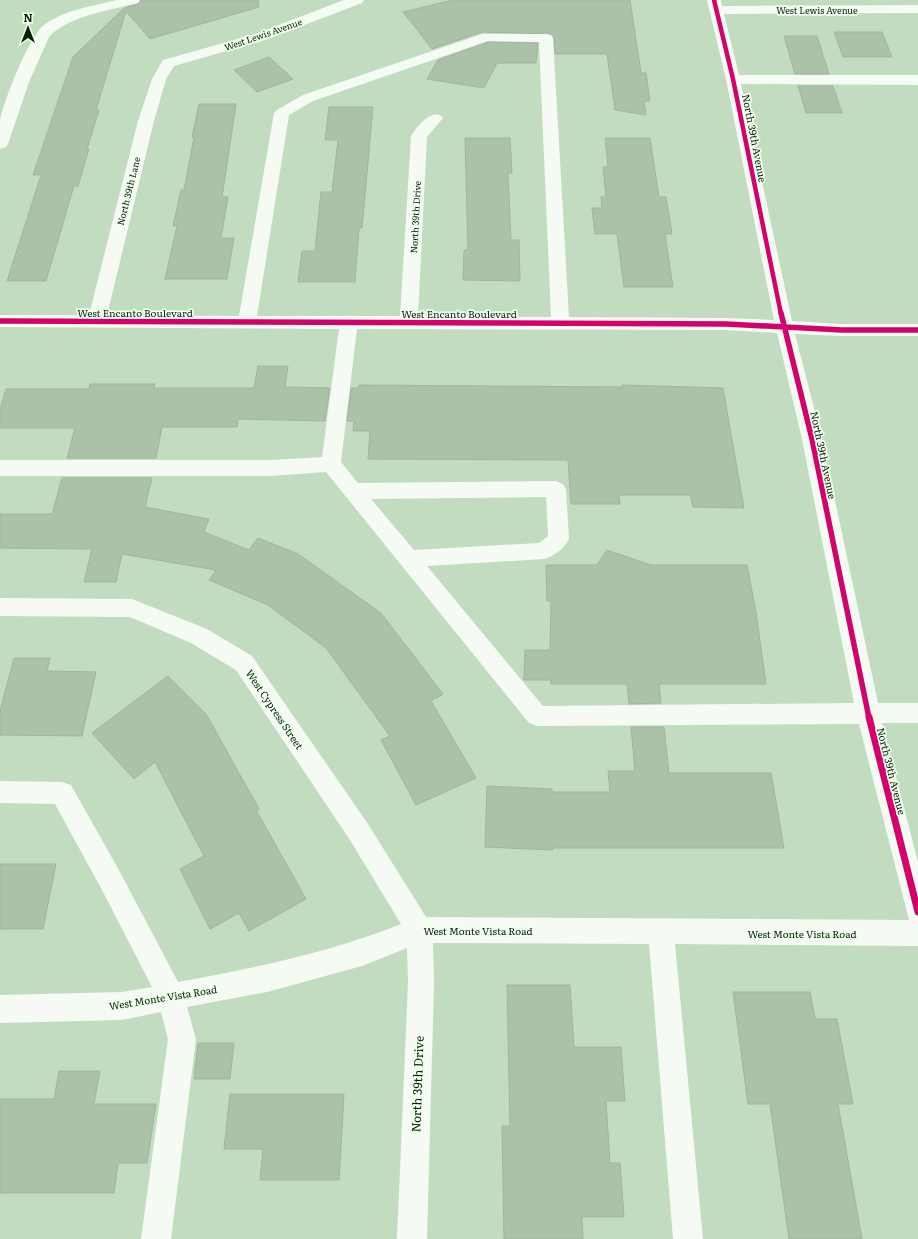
<svg xmlns="http://www.w3.org/2000/svg" width="918" height="1239" viewBox="0 0 918 1239" font-family="Literata,serif">
	<style>
		.building { fill: #abc2a8; stroke: #a0b49e }
		.lines { fill: none; stroke-linecap: round; stroke-linejoin: round }
		.minor { fill: #f6faf5; fill-rule: evenodd }
		.cycleway-far2-casing { stroke: #f0ffee; stroke-width: 6 }
		.cycleway-far1-casing { stroke: #f0ffee; stroke-width: 8 }
		.cycleway-casing { stroke: #f0ffee; stroke-width: 10 }
		.cycleway-far2 { stroke: #d6006c; stroke-width: 4.5 }
		.cycleway-far1 { stroke: #d6006c; stroke-width: 5.5 }
		.cycleway { stroke: #d6006c; stroke-width: 7 }
		.labels { text-anchor: middle; dominant-baseline: central; stroke-width: 3.5; stroke-linejoin: round; paint-order: stroke }
		.far-street-label { font-size: 9px; fill: #0a1d09; stroke: #f0ffee }
		.street-label { font-size: 10px; fill: #0a1d09; stroke: #f0ffee }
		.near-street-label { font-size: 12px; fill: #0a1d09; stroke: #f0ffee }
	</style>
	<rect width="100%" height="100%" fill="#c2dcbf"/>
	<path class="building" d="M 141,0 L 258,0 L 259,7 L 150,39 L 126,11 L 96,110 L 99,110 L 87,149 L 89,149 L 78,186 L 74,186 L 46,281 L 7,281 L 41,175 L 33,175 L 73,57 L 124,8 L 138,4 Z
		M 453,0 L 630,0 L 641,73 L 646,73 L 650,101 L 644,101 L 646,115 L 615,110 L 607,54 L 555,54 L 554,38 L 551,34 L 482,32 L 432,49 L 403,12 Z
		M 834,32 L 882,32 L 892,57 L 843,57 Z
		M 784,36 L 817,36 L 829,74 L 795,74 Z
		M 488,42 L 538,43 L 536,63 L 497,63 L 484,88 L 427,79 L 438,60 Z
		M 269,57 L 293,79 L 257,92 L 234,70 Z
		M 798,86 L 833,86 L 842,113 L 806,113 Z
		M 199,104 L 236,104 L 222,197 L 228,197 L 221,238 L 234,238 L 227,279 L 165,279 L 177,226 L 173,226 L 181,190 L 184,190 L 194,137 L 192,137 Z
		M 329,107 L 373,107 L 362,228 L 359,228 L 355,282 L 298,282 L 302,251 L 315,251 L 321,192 L 332,192 L 338,140 L 325,140 Z
		M 465,138 L 510,138 L 512,173 L 508,173 L 511,240 L 519,240 L 520,281 L 463,280 L 464,250 L 468,250 Z
		M 605,138 L 650,138 L 659,197 L 666,197 L 672,234 L 665,234 L 673,287 L 624,287 L 617,234 L 595,234 L 592,208 L 602,208 L 601,197 L 606,197 L 603,167 L 608,167 Z
		M 258,366 L 288,366 L 285,387 L 330,388 L 325,421 L 238,419 L 237,427 L 162,427 L 156,458 L 67,458 L 75,428 L 0,428 L 0,410 L 6,389 L 89,389 L 90,384 L 155,384 L 154,388 L 254,388 Z
		M 359,385 L 622,387 L 622,385 L 723,388 L 744,508 L 693,507 L 690,495 L 619,495 L 620,504 L 571,504 L 568,460 L 368,459 L 370,431 L 353,431 L 354,421 L 347,421 L 351,388 L 358,388 Z
		M 62,478 L 152,478 L 145,507 L 209,519 L 204,532 L 249,550 L 258,538 L 298,554 L 381,613 L 443,694 L 431,701 L 476,778 L 416,805 L 381,740 L 390,736 L 326,648 L 268,605 L 209,580 L 216,570 L 122,554 L 116,582 L 84,582 L 92,549 L 0,548 L 0,514 L 52,514 Z
		M 607,550 L 651,565 L 747,565 L 756,612 L 766,684 L 659,684 L 661,703 L 629,704 L 627,684 L 551,684 L 551,680 L 524,680 L 525,650 L 550,650 L 551,601 L 547,601 L 546,565 L 597,565 Z
		M 14,658 L 50,658 L 47,671 L 96,672 L 82,736 L 0,735 L 0,711 Z
		M 168,676 L 206,714 L 259,809 L 256,810 L 306,899 L 249,931 L 239,913 L 210,929 L 180,869 L 204,856 L 155,762 L 134,779 L 92,733 Z
		M 631,727 L 664,727 L 669,773 L 771,773 L 784,848 L 553,848 L 553,850 L 485,847 L 487,786 L 552,789 L 552,792 L 610,792 L 608,771 L 635,771 Z
		M 0,864 L 56,864 L 43,929 L 0,929 Z
		M 507,985 L 570,985 L 574,1047 L 621,1047 L 625,1101 L 606,1101 L 610,1163 L 620,1163 L 624,1217 L 582,1217 L 583,1239 L 504,1239 L 502,1126 L 510,1126 Z
		M 733,992 L 810,992 L 815,1019 L 837,1019 L 853,1104 L 838,1104 L 862,1239 L 789,1239 L 770,1104 L 748,1104 Z
		M 198,1043 L 234,1043 L 230,1079 L 194,1079 Z
		M 59,1071 L 100,1071 L 94,1104 L 156,1104 L 147,1163 L 118,1163 L 114,1193 L 0,1193 L 0,1099 L 54,1099 Z
		M 230,1094 L 344,1094 L 339,1180 L 260,1180 L 263,1149 L 224,1149 Z"/>
	<g class="lines">
		<path class="minor" d="M 117,0 L 140,0 L 138,3 C 112,10 67,16 49,37 L 29,82 L 8,144 L 6,147 L 0,149 C 0,140 0,130 0,121 C 3,102 30,35 44,25 C 64,10 93,6 117,0 Z
			M 344,0 L 364,0 L 362,3 L 265,40 L 174,66 L 166,79 L 154,121 L 107,315 L 239,316 L 274,113 L 277,110 L 303,95 L 482,34 L 546,34 L 551,35 L 553,38 L 569,317 L 726,318 L 774,320 L 726,79 L 707,0 L 721,0 L 722,6 L 918,5 L 918,13 L 724,14 L 739,75 L 918,75 L 918,85 L 741,84 L 792,321 L 842,324 L 918,324 L 918,336 L 842,336 L 795,334 L 822,439 L 878,703 L 918,703 L 918,723 L 882,723 L 918,862 L 918,946 L 675,944 L 703,1239 L 673,1239 L 649,944 L 433,943 L 434,983 L 427,1239 L 397,1239 L 408,983 L 407,948 L 362,966 L 267,992 L 187,1007 L 196,1039 L 171,1239 L 141,1239 L 168,1039 L 161,1012 L 122,1020 L 0,1023 L 0,995 L 122,992 L 152,987 L 102,890 L 55,804 L 0,803 L 0,781 L 62,782 L 71,785 L 120,872 L 178,982 C 254,968 329,953 401,924 L 350,840 L 236,670 L 191,643 L 130,617 L 0,616 L 0,598 L 132,599 L 207,629 L 252,656 L 368,824 L 426,917 L 909,920 L 859,724 L 537,726 L 529,723 L 326,472 L 270,476 L 0,476 L 0,460 L 270,460 L 322,457 L 339,329 L 0,327 L 0,315 L 89,315 L 138,121 L 152,79 L 163,60 L 255,34 ZM 488,41 L 539,42 L 551,317 L 418,317 L 427,137 L 443,118 L 440,115 C 428,112 418,126 411,136 L 400,316 L 257,316 L 289,115 L 313,101 ZM 357,329 L 726,330 L 777,333 L 802,439 L 854,703 L 543,706 L 427,566 L 544,559 C 554,556 564,549 569,539 L 566,489 L 563,484 L 556,481 L 358,483 L 341,462 ZM 546,497 L 548,536 L 539,543 L 414,550 L 371,499 Z"/>
		<defs>
			<path id="cycleway-far2" d="M 714,0 L 733,79 L 781,314"/>
			<path id="cycleway-far1" d="M 781,313 L 812,439 L 869,718
				M 0,321 L 726,324 L 842,330 L 918,330"/>
			<path id="cycleway" d="M 869,717 L 918,912"/>
		</defs>
		<use href="#cycleway-far2" class="cycleway-far2-casing"/>
		<use href="#cycleway-far1" class="cycleway-far1-casing"/>
		<use href="#cycleway" class="cycleway-casing"/>
		<use href="#cycleway-far2" class="cycleway-far2"/>
		<use href="#cycleway-far1" class="cycleway-far1"/>
		<use href="#cycleway" class="cycleway"/>
	</g>
	<g class="labels">
		<g class="far-street-label">
			<text x="817" y="10">West Lewis Avenue</text>
			<text transform="translate(263 34) rotate(-19)">West Lewis Avenue</text>
			<text transform="translate(128 191) rotate(-76)">North 39th Lane</text>
			<text transform="translate(415 217) rotate(-87)">North 39th Drive</text>
		</g>
		<g class="street-label">
			<text transform="translate(755 138) rotate(79)">North 39th Avenue</text>
			<text x="135" y="312">West Encanto Boulevard</text>
			<text x="459" y="313">West Encanto Boulevard</text>
			<text transform="translate(824 455) rotate(78)">North 39th Avenue</text>
			<text transform="translate(275 709) rotate(56)">West Cypress Street</text>
			<text transform="translate(892 771) rotate(76)">North 39th Avenue</text>
			<text x="478" y="930">West Monte Vista Road</text>
			<text x="802" y="933">West Monte Vista Road</text>
			<text transform="translate(163 997) rotate(-9)">West Monte Vista Road</text>
		</g>
		<g class="near-street-label">
			<text transform="translate(417 1084) rotate(-88)">North 39th Drive</text>
		</g>
	</g>
	<g transform="translate(28 28)" stroke="#f0ffee" stroke-width="3" paint-order="stroke">
	<path d="M0-3L7 15L0 10L-7 15Z" fill="#0a1d09"/>
	<text y="-6" font-size="11" font-weight="bold" text-anchor="middle" fill="#0a1d09">N</text>
	</g>
</svg>
